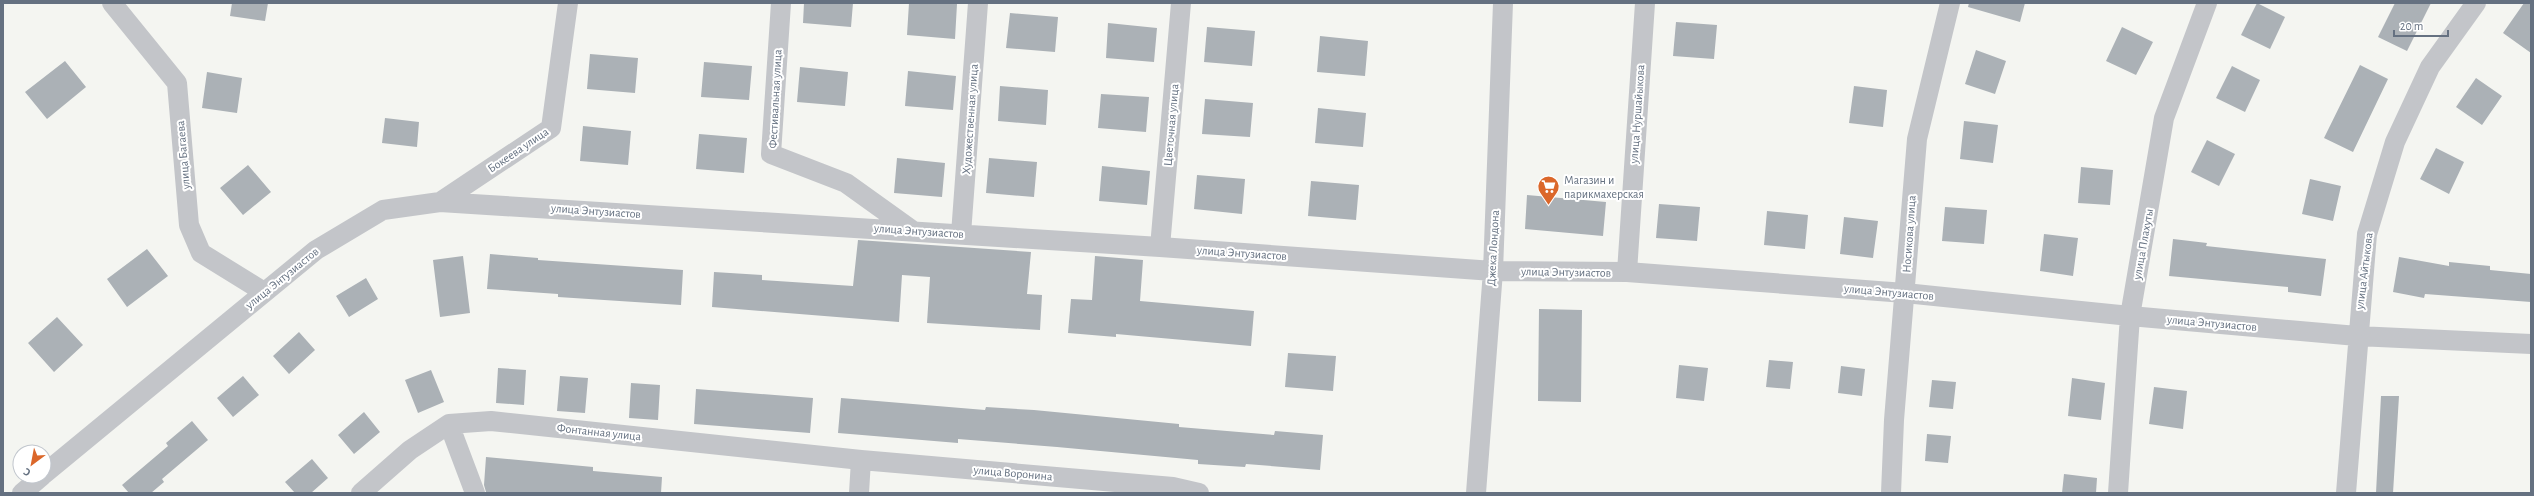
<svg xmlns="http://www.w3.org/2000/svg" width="2534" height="496" viewBox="0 0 2534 496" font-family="'Alegreya Sans',sans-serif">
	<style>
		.building { fill: #abb1b6 }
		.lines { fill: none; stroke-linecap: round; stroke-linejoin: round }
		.street { stroke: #c3c5c9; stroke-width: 20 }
		.labels { text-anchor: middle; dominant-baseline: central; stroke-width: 4; stroke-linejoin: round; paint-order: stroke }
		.street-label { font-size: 12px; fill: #657181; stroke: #fff }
		.poi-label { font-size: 12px; fill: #657181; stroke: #fff; text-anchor: start }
	</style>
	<rect width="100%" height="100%" fill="#f4f5f1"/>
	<path class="building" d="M 232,3 L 268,3 L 265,21 L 230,16 Z
		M 804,3 L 853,3 L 851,27 L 803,23 Z
		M 909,3 L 957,4 L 955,39 L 907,35 Z
		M 1969,3 L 2025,3 L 2020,22 L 1968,7 Z
		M 2257,3 L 2285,17 L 2270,49 L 2241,35 Z
		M 2395,3 L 2431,3 L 2407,51 L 2378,37 Z
		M 2524,3 L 2531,3 L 2531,53 L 2503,33 Z
		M 1010,13 L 1058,17 L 1055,52 L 1006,48 Z
		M 1676,22 L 1717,25 L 1714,59 L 1673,56 Z
		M 1108,23 L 1157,28 L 1154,62 L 1106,58 Z
		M 1207,27 L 1255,31 L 1252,66 L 1204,62 Z
		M 2122,27 L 2153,42 L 2136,75 L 2106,61 Z
		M 1320,36 L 1368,41 L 1365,76 L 1317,72 Z
		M 1976,50 L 2006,61 L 1995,94 L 1965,84 Z
		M 590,54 L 638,58 L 635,93 L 587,89 Z
		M 65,61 L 86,87 L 47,119 L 25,92 Z
		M 704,62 L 752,66 L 749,100 L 701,97 Z
		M 2360,65 L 2388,79 L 2353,152 L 2324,138 Z
		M 2232,66 L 2260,80 L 2245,112 L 2216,98 Z
		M 800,67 L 848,72 L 845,106 L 797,102 Z
		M 908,71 L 956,76 L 953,110 L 905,106 Z
		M 207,72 L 242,78 L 237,113 L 202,108 Z
		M 2476,78 L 2502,96 L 2482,125 L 2456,107 Z
		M 1000,86 L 1048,90 L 1046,125 L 998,121 Z
		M 1854,86 L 1887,90 L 1883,127 L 1849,123 Z
		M 1101,94 L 1149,97 L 1146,132 L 1098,128 Z
		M 1205,99 L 1253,103 L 1250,137 L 1202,134 Z
		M 1318,108 L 1366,113 L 1363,147 L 1315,143 Z
		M 385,118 L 419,122 L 417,147 L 382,143 Z
		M 1964,121 L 1998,125 L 1993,163 L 1960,159 Z
		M 583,126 L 631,131 L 628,165 L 580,161 Z
		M 699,134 L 747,138 L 744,173 L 696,169 Z
		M 2207,140 L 2235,154 L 2219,186 L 2191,172 Z
		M 2436,148 L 2464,162 L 2449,194 L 2420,179 Z
		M 897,158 L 945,163 L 942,197 L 894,193 Z
		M 989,158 L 1037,162 L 1034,197 L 986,193 Z
		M 248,165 L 271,192 L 243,215 L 220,188 Z
		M 1102,166 L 1150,171 L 1147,205 L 1099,201 Z
		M 2081,167 L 2113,170 L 2110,205 L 2078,203 Z
		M 1197,175 L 1245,179 L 1242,214 L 1194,209 Z
		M 2310,179 L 2341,186 L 2333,221 L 2302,214 Z
		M 1311,181 L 1359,185 L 1356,220 L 1308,216 Z
		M 1527,195 L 1606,202 L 1603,236 L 1525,229 Z
		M 1659,204 L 1700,207 L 1697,241 L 1656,238 Z
		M 1945,207 L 1987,210 L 1984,244 L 1942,241 Z
		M 1767,211 L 1808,215 L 1805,249 L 1764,245 Z
		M 1844,217 L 1878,221 L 1873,258 L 1840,254 Z
		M 2044,234 L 2078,238 L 2073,276 L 2040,271 Z
		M 2173,239 L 2207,243 L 2206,246 L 2326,259 L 2321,296 L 2288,292 L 2288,287 L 2169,276 Z
		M 858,240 L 1031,252 L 1027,294 L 1042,295 L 1040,330 L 927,323 L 930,277 L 902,275 L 899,322 L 712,307 L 714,272 L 762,275 L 762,280 L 853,286 Z
		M 147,249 L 168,276 L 127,307 L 107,279 Z
		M 490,254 L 538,258 L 538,260 L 683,270 L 681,305 L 558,297 L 558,294 L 487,289 Z
		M 463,256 L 470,313 L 440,317 L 433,260 Z
		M 1095,256 L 1143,260 L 1140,301 L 1254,311 L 1251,346 L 1116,334 L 1116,337 L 1068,333 L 1071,299 L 1092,300 Z
		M 2399,257 L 2449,266 L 2449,262 L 2490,266 L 2490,270 L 2531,274 L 2531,302 L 2425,294 L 2424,298 L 2393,292 Z
		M 366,278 L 378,299 L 349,317 L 336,296 Z
		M 1539,309 L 1582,310 L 1581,402 L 1538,401 Z
		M 57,317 L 83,345 L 54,372 L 28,343 Z
		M 299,332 L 315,350 L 289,374 L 273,356 Z
		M 1288,353 L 1336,356 L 1333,391 L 1285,387 Z
		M 1769,360 L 1793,362 L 1790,389 L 1766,387 Z
		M 1679,365 L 1708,368 L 1704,401 L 1676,398 Z
		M 1841,366 L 1865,369 L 1862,396 L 1838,393 Z
		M 498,368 L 526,370 L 524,405 L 496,403 Z
		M 431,370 L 444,402 L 418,413 L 405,380 Z
		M 243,376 L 259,395 L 233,417 L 217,398 Z
		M 560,376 L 588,378 L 585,413 L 557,411 Z
		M 2072,378 L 2105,383 L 2101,420 L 2068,416 Z
		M 1932,380 L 1956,382 L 1953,409 L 1929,407 Z
		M 631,383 L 660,385 L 658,420 L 629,418 Z
		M 2154,387 L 2187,391 L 2183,429 L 2149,424 Z
		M 696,389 L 813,398 L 810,433 L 694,424 Z
		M 2381,396 L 2399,396 L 2393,493 L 2376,493 Z
		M 841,398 L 985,410 L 986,407 L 1034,410 L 1179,424 L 1179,427 L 1274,435 L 1275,431 L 1323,435 L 1320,470 L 1246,464 L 1245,467 L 1198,464 L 1198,460 L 1057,447 L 958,439 L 958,443 L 838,433 Z
		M 364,412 L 380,432 L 354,454 L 338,435 Z
		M 192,421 L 208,440 L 162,479 L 164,482 L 151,493 L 129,493 L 122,485 L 168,446 L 166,443 Z
		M 1927,434 L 1951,436 L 1948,463 L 1925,461 Z
		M 486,457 L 593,467 L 593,471 L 662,477 L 661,493 L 486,492 L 484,485 Z
		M 312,459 L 328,478 L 311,493 L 295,493 L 285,482 Z
		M 2064,474 L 2097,478 L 2096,493 L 2062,493 Z"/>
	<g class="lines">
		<path class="street" d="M 112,3 L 177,83 L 189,225 L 201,253 L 264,292
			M 781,3 L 771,154 L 846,183 L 913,231
			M 440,202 L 551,128 L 568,3
			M 961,234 L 978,3
			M 1160,247 L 1181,3
			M 1627,272 L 1645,3
			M 449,424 L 475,493
			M 44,474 L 316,250 L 383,210 L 440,202 L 1160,247 L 1493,271 L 1627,272 L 1905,293 L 2130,316 L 2357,336 L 2531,344
			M 22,493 L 42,476
			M 361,493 L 410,450 L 449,424 L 491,421 L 861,460 L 1173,487 L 1199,493
			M 859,493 L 861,460
			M 1476,493 L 1493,271 L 1503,3
			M 1891,493 L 1894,420 L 1917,139 L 1950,3
			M 2118,493 L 2130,316 L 2164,118 L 2207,3
			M 2346,493 L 2367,234 L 2395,142 L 2430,67 L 2476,3"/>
	</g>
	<defs>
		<symbol id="supermarket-pin" viewBox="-11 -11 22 30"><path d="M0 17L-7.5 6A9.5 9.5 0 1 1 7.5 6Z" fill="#db672a" stroke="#fff"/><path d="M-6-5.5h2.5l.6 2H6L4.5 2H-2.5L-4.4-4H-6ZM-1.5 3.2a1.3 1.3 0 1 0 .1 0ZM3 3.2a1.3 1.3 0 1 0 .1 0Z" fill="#fff"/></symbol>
	</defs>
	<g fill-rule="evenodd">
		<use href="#supermarket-pin" x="1536" y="174" width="25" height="34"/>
	</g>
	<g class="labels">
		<g class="street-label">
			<text transform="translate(775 99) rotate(-87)">Фестивальная улица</text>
			<text transform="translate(1637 114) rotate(-86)">улица Нуршайыкова</text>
			<text transform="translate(970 119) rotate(-86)">Художественная улица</text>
			<text transform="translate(1171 125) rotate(-85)">Цветочная улица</text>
			<text transform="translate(518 150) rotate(-34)">Бокеева улица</text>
			<text transform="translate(183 155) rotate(-95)">улица Багаева</text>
			<text transform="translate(596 211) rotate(4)">улица Энтузиастов</text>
			<text transform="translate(919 231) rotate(4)">улица Энтузиастов</text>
			<text transform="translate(1909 234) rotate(-86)">Носикова улица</text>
			<text transform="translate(2143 244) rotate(-80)">улица Плахуты</text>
			<text transform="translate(1493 248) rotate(-87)">Джека Лондона</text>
			<text transform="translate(1242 253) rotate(4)">улица Энтузиастов</text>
			<text transform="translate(2364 271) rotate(-83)">улица Айтыкова</text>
			<text transform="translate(1566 272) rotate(1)">улица Энтузиастов</text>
			<text transform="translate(282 278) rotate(-39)">улица Энтузиастов</text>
			<text transform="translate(1889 292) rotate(5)">улица Энтузиастов</text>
			<text transform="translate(2212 323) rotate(5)">улица Энтузиастов</text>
			<text transform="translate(599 432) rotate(6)">Фонтанная улица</text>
			<text transform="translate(1013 473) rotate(5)">улица Воронина</text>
		</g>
		<g class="poi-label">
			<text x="1564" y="180">Магазин и<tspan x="1564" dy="14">парикмахерская</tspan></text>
		</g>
	</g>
	<rect width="2534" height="496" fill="none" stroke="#657181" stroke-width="8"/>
	<g transform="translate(32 464) rotate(212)"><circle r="19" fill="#ffffff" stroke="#c1c6cd"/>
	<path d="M0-3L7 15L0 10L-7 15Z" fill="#db672a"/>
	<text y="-6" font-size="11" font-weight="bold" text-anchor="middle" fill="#657181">С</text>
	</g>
	<path d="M2394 30v6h54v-6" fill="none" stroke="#657181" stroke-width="2"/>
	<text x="2400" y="30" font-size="12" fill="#657181" stroke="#ffffff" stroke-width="3" paint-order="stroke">20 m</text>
</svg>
